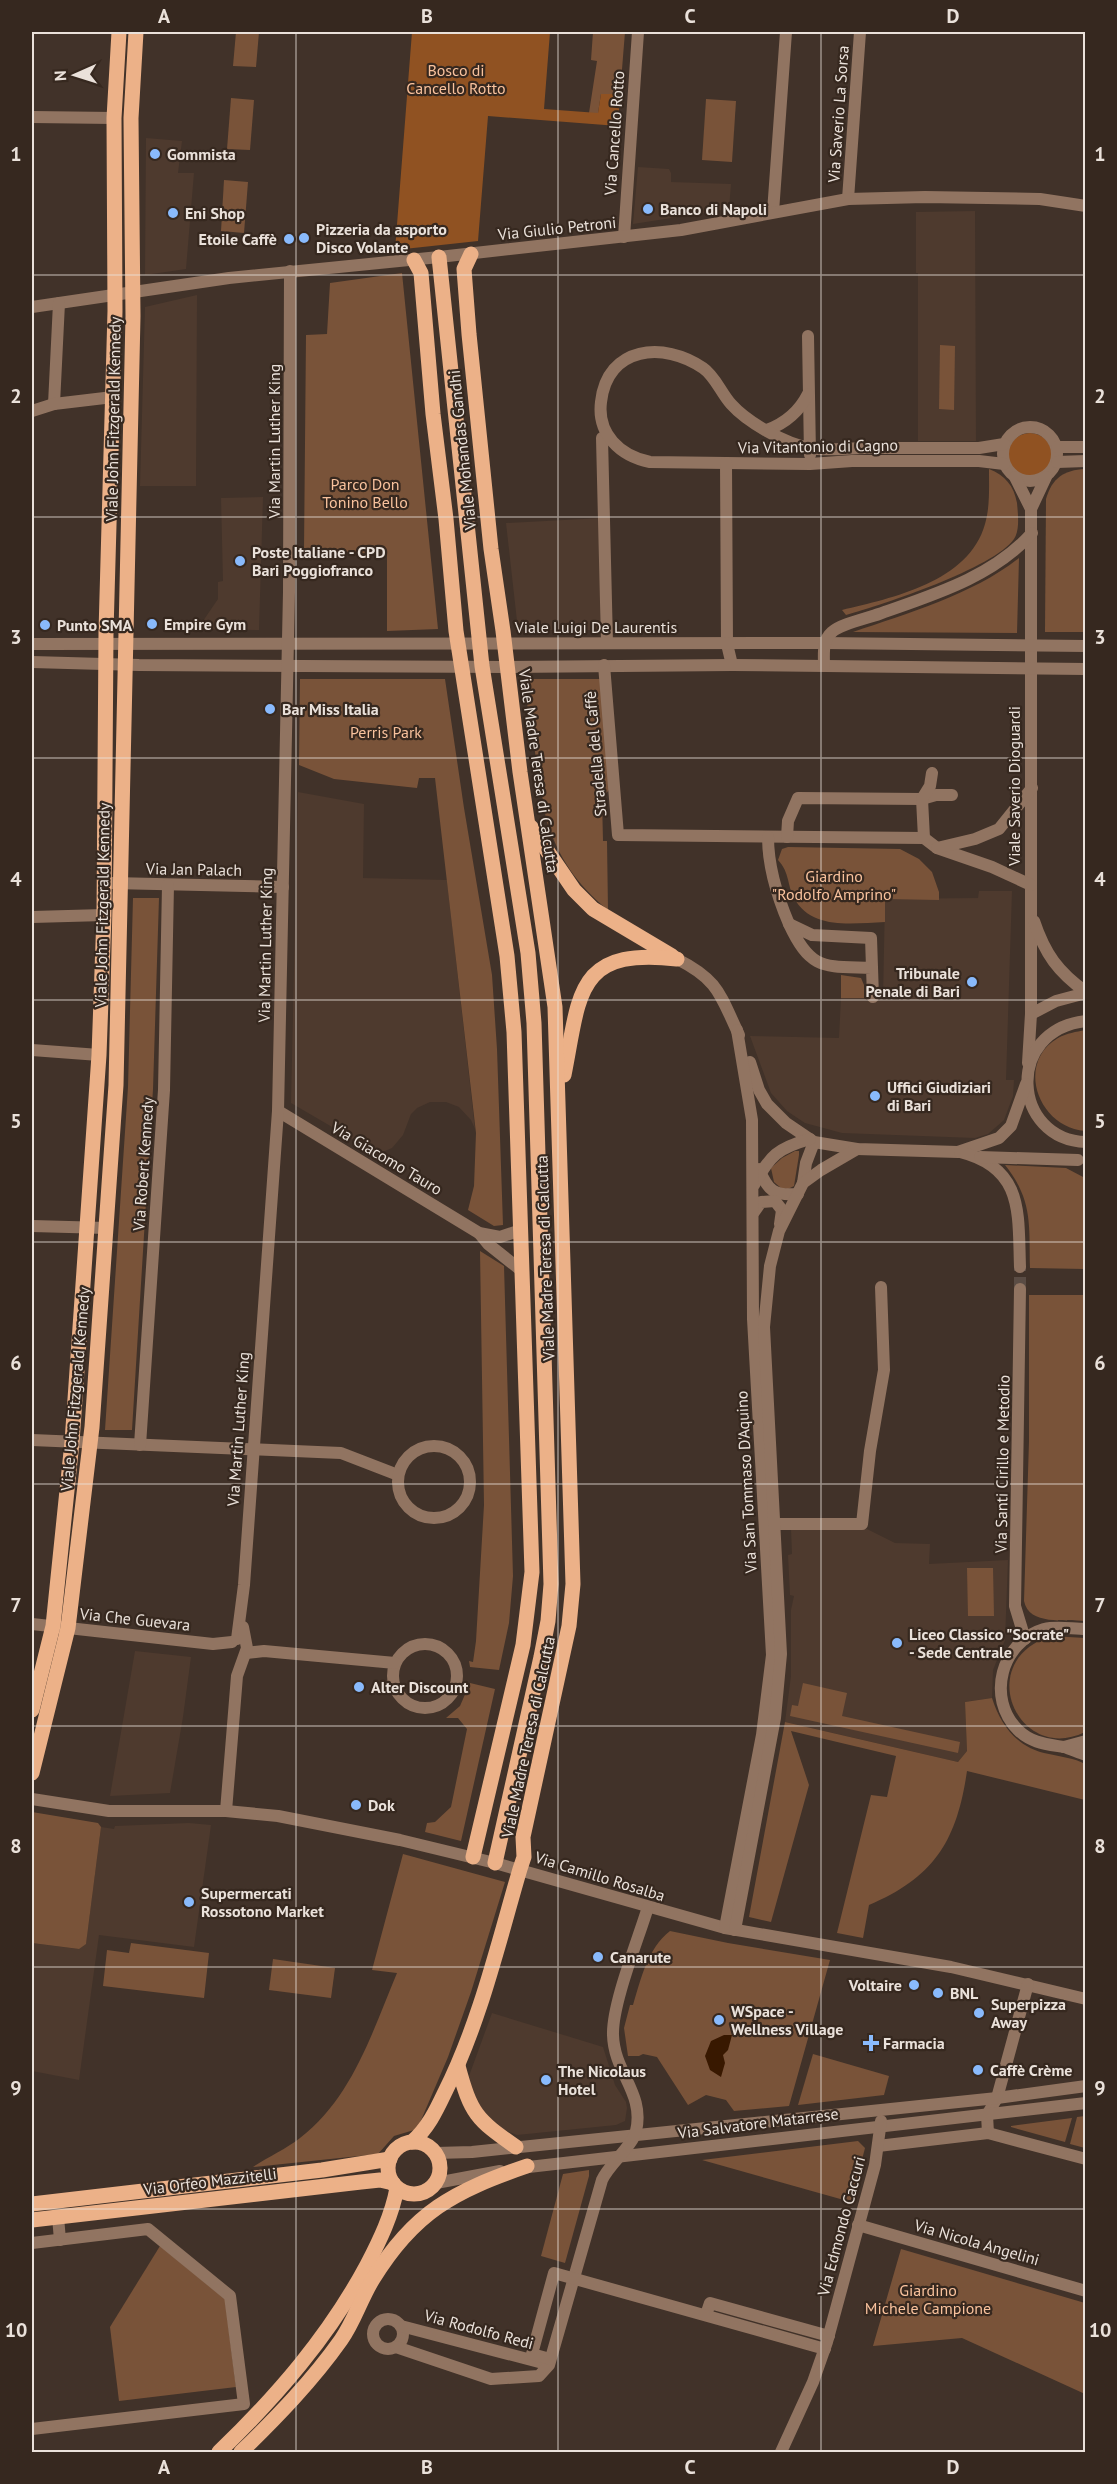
<svg xmlns="http://www.w3.org/2000/svg" width="1117" height="2484" font-family="'PT Sans',sans-serif">
<style>
.built{fill:#4e3a2e}
.green{fill:#795339}
.forest{fill:#905222}
.water{fill:#381800}
.lines{fill:none;stroke-linecap:round;stroke-linejoin:round}
.minor-tunnel{stroke:#5a4c44;stroke-width:12;stroke-dasharray:12 6;stroke-linecap:butt}
.minor{stroke:#917461;stroke-width:12}
.major{stroke:#ecb188;stroke-width:15}
.grid{fill:none;stroke:#eae1da;stroke-width:1.5;stroke-opacity:0.55}
.poi-dot{fill:#89bafc;stroke:#36281f;stroke-width:2}
.labels{text-anchor:middle;stroke-width:4.5;stroke-linejoin:round;paint-order:stroke}
.park-label{font-size:16px;fill:#f9c29d;stroke:#36281f}
.street-label{font-size:16px;fill:#eae1da;stroke:#36281f}
.poi-label{font-size:16px;font-weight:bold;fill:#eae1da;stroke:#36281f;text-anchor:start}
.neatline{fill:none;stroke:#eae1da;stroke-width:2}
.grid-label{font-size:20px;text-anchor:middle;font-weight:bold;fill:#eae1da}
</style>
<rect width="100%" height="100%" fill="#413229"/>
<g class="built">
<polygon points="146,138 182,141 178,173 194,173 186,269 145,275"/>
<polygon points="638,167 669,169 671,173 671,182 731,184 729,209 633,224"/>
<polygon points="975,211 976,441 918,441 918,273 916,273 916,212"/>
<polygon points="197,295 196,486 140,486 145,307"/>
<polygon points="263,497 259,630 198,629 198,622 203,621 218,599 218,582 223,581 221,498"/>
<polygon points="602,518 600,630 518,630 506,523"/>
<polygon points="298,792 364,804 363,878 447,880 475,1129 471,1120 459,1107 446,1102 430,1102 417,1108 411,1114 403,1135 392,1148 385,1151 375,1152 291,1103"/>
<polygon points="979,891 1012,891 1006,1080 1014,1080 1013,1096 1004,1120 988,1134 975,1138 842,1133 805,1123 787,1111 771,1093 750,1036 839,1038 841,998 883,998 885,899 978,898"/>
<polygon points="791,1529 867,1529 895,1543 930,1544 929,1564 1008,1560 1005,1640 993,1670 992,1698 965,1702 967,1751 958,1762 785,1722 791,1676 791,1610 794,1596 790,1595 788,1555 792,1554"/>
<polygon points="135,1651 191,1657 183,1717 170,1793 110,1796"/>
<polygon points="189,1823 211,1825 194,1947 99,1935 79,2080 32,2071 32,1943 78,1949 86,1943 101,1827 114,1829 115,1826"/>
<polygon points="492,2013 603,2047 615,2085 626,2102 627,2108 625,2121 616,2125 517,2135 504,2130 485,2113 473,2097 469,2076"/>
</g>
<g class="green">
<polygon points="236,32 259,32 256,67 233,66"/>
<polygon points="593,32 625,32 620,94 601,94 598,113 589,113 597,61 591,60"/>
<polygon points="231,98 254,100 250,150 227,149"/>
<polygon points="706,99 736,101 732,162 702,160"/>
<polygon points="224,180 248,182 244,233 221,231"/>
<polygon points="402,273 438,629 387,631 387,554 304,551 306,335 327,334 330,283"/>
<polygon points="940,345 955,346 954,410 939,409"/>
<path d="M989,469C1005,475 1014,486 1017,503C1018,514 1020,530 1014,539C994,568 882,605 846,615L842,610C892,598 969,582 985,524C990,507 989,488 989,469Z"/>
<path d="M1085,469V632H1045L1046,499C1052,478 1064,470 1085,469Z"/>
<path d="M1019,558L1017,633L853,632C906,614 974,594 1019,558Z"/>
<polygon points="300,679 445,679 464,808 492,975 497,1049 503,1225 494,1226 468,1210 474,1186 476,1133 435,778 419,778 417,788 334,779 299,765"/>
<path d="M523,679H601L611,787L602,799L603,841H607L608,910C577,885 558,857 546,819Z"/>
<path d="M788,847L900,849L919,859L932,872L939,892V900L885,899V922C854,923 812,931 794,898C787,885 790,873 778,860L782,849Z"/>
<polygon points="133,898 159,898 153,1089 132,1430 105,1430 128,1087"/>
<polygon points="841,975 861,978 864,985 864,998 841,998"/>
<path d="M1085,1030V1131C1038,1127 1015,1063 1058,1038C1067,1033 1076,1032 1085,1030Z"/>
<polygon points="795,1151 799,1151 799,1155 794,1186 788,1189 781,1188 774,1182 771,1168 782,1158"/>
<path d="M1005,1165L1066,1168L1085,1178V1269L1030,1268C1029,1225 1033,1200 1005,1165Z"/>
<polygon points="480,1251 504,1266 513,1576 509,1623 499,1670 470,1667 469,1661 473,1662 476,1641 484,1505"/>
<path d="M1029,1295H1085V1621C1065,1619 1029,1626 1024,1601L1029,1441Z"/>
<polygon points="967,1568 993,1568 994,1616 968,1616"/>
<path d="M1051,1636L1085,1638V1732C1018,1765 972,1661 1051,1636Z"/>
<polygon points="470,1683 495,1689 461,1841 425,1832 427,1823 435,1822 451,1807 467,1729 458,1718 446,1718 460,1706"/>
<polygon points="803,1683 847,1693 842,1716 960,1742 958,1753 790,1716 792,1705 798,1706"/>
<path d="M992,1698C1001,1726 1018,1749 1049,1754C1062,1757 1074,1758 1085,1764V1800L967,1771C957,1840 935,1877 869,1905L863,1938L837,1933L871,1795L887,1797L896,1756L791,1731L809,1785L771,1922L749,1917L785,1722L958,1762L967,1751L965,1702Z"/>
<polygon points="32,1812 98,1823 101,1827 86,1944 79,1949 32,1943"/>
<path d="M403,1854L505,1882L471,1992L448,2057L419,2125L414,2130L394,2136L378,2154L253,2167C268,2157 286,2149 300,2138C353,2097 372,2032 397,1973L372,1970Z"/>
<path d="M670,1931L728,1943L830,1960L789,2106L734,2111L726,2100L706,2095L688,2105L657,2057L643,2054L639,2056H628L624,2028L630,2005H633C641,1979 647,1949 670,1931Z"/>
<polygon points="131,1943 209,1953 204,1998 103,1986 107,1950 129,1953"/>
<polygon points="273,1959 335,1968 331,1998 269,1990"/>
<polygon points="813,2054 889,2076 884,2095 798,2105"/>
<polygon points="1085,2116 1086,2116 1085,2148 1070,2144 1077,2117"/>
<polygon points="1072,2118 1065,2142 1011,2127 1011,2126"/>
<polygon points="858,2141 865,2148 851,2202 702,2160"/>
<polygon points="589,2170 589,2176 565,2263 541,2256 563,2174"/>
<polygon points="160,2246 225,2299 236,2387 119,2401 110,2327"/>
<polygon points="901,2249 1085,2303 1085,2394 962,2338 873,2346"/>
</g>
<g class="forest">
<polygon points="412,32 550,32 544,109 598,113 601,94 620,94 618,126 488,116 478,241 395,250"/>
<circle cx="1030" cy="455" r="22"/>
</g>
<polygon class="water" points="724,2035 732,2035 728,2050 723,2055 725,2063 721,2077 710,2070 705,2056 711,2041"/>
<g class="lines">
<polyline class="minor-tunnel" points="1020,1289 1020,1267"/>
<g class="minor">
<polyline points="32,117 114,118"/>
<polyline points="848,199 860,32"/>
<polyline points="773,212 786,32"/>
<polyline points="624,237 638,32"/>
<polyline points="32,307 229,278 439,257 681,230 848,199 925,197 1040,199 1086,206"/>
<polyline points="808,336 810,455"/>
<polyline points="54,404 59,303"/>
<polyline points="32,411 54,404 113,397"/>
<circle cx="1030" cy="454" r="27"/>
<path d="M767,430C786,423 799,412 808,394"/>
<polyline points="602,438 607,643"/>
<path d="M1004,444L979,448C941,448 903,448 865,448C847,448 827,451 810,448C785,444 747,422 731,404C721,393 715,376 703,368C664,341 607,346 601,402C597,434 620,456 650,462L810,464L852,461H979L1004,464"/>
<polyline points="1057,447 1086,447"/>
<polyline points="1057,462 1086,461"/>
<polyline points="726,463 727,644 732,665"/>
<polyline points="1015,477 1031,509 1031,1014 1028,1063"/>
<polyline points="1031,509 1046,477"/>
<polyline points="32,644 824,643 1086,646"/>
<polyline points="32,662 139,665 506,667 732,665 1086,669"/>
<polyline points="604,665 618,835 924,838 937,848 992,867 1031,885"/>
<path d="M824,666C824,653 822,641 832,632C840,624 868,618 879,614C933,595 993,577 1032,533"/>
<path d="M768,837C768,867 777,896 789,924"/>
<polyline points="787,837 788,821 798,798 922,799 936,795 952,795"/>
<polyline points="924,838 922,799 930,786 932,773"/>
<polyline points="937,848 975,839 999,829 1032,788"/>
<polyline points="112,883 283,887"/>
<polyline points="32,917 104,915"/>
<path d="M1034,921C1045,954 1058,972 1086,992"/>
<path d="M677,959C719,980 720,995 739,1035"/>
<path d="M871,968C824,966 811,971 789,924L812,935L871,938L873,997"/>
<polyline points="1031,1014 1056,1001 1086,993"/>
<path d="M1086,1021C1004,1030 1012,1140 1086,1142"/>
<polyline points="32,1050 99,1055"/>
<polyline points="750,1062 759,1090 767,1104 786,1123 814,1142 857,1149 958,1152 999,1138 1011,1126 1026,1084"/>
<polyline points="278,1111 479,1233 500,1237 521,1230"/>
<path d="M960,1152C1024,1168 1018,1213 1020,1267"/>
<polyline points="980,1157 1078,1160"/>
<path d="M759,1169C768,1191 774,1196 798,1194"/>
<polyline points="803,1183 806,1163 814,1142"/>
<path d="M754,1185C770,1155 778,1148 810,1139"/>
<polyline points="754,1212 761,1202 775,1201 782,1210 780,1224"/>
<polyline points="32,1226 106,1228"/>
<polyline points="479,1233 488,1244 522,1271"/>
<polyline points="1020,1289 1015,1606 1025,1639"/>
<polyline points="32,1440 341,1453 398,1475"/>
<polyline points="140,1445 164,1090 168,885"/>
<circle cx="434" cy="1482" r="36"/>
<polyline points="775,1524 862,1524 870,1451 884,1370 881,1287"/>
<polyline points="32,1624 213,1644 232,1642"/>
<path d="M1086,1629C1072,1629 1057,1626 1044,1629C1001,1642 986,1698 1018,1730C1031,1743 1046,1744 1064,1747C1071,1749 1079,1753 1086,1755"/>
<polyline points="237,1639 244,1585 278,1111 289,592 290,271"/>
<circle cx="425" cy="1676" r="32"/>
<polyline points="246,1653 264,1651 395,1663"/>
<polyline points="1064,1747 1086,1741"/>
<polyline points="32,1799 109,1811 226,1811 278,1816 400,1840 495,1863 725,1928 951,1967 1086,1999"/>
<polyline points="226,1811 237,1676 247,1648 243,1627"/>
<polyline points="725,1928 762,1735 772,1655 753,1319 752,1120 737,1030"/>
<polyline points="735,1930 775,1718 781,1654 764,1327 770,1266 779,1231 803,1183 821,1170 857,1149"/>
<polyline points="988,2133 987,2115 997,2098 1028,1984"/>
<polyline points="878,2146 988,2133 1086,2159"/>
<polyline points="436,2153 472,2152 997,2098 1086,2086"/>
<polyline points="520,2168 1086,2103"/>
<polyline points="436,2183 500,2171"/>
<polyline points="58,2217 60,2240"/>
<polyline points="858,2225 1086,2291"/>
<polyline points="32,2243 148,2229 230,2296 244,2404 32,2429"/>
<polyline points="706,2315 710,2303 829,2336"/>
<circle cx="388" cy="2334" r="15"/>
<polyline points="401,2326 539,2362"/>
<path d="M396,2347L491,2379L539,2376L549,2365L602,2180C609,2164 633,2146 636,2131C645,2093 614,2073 613,2035C612,2004 638,1940 648,1907"/>
<polyline points="550,2359 532,2354 554,2273 825,2349"/>
<polyline points="781,2452 813,2382 827,2342 875,2165 881,2121"/>
</g>
<g class="major">
<polyline points="439,257 482,666 528,953 534,1023 551,1584 548,1621 541,1657 495,1863"/>
<polyline points="414,260 421,273 433,414 446,519 456,631 507,956 514,1032 532,1572 523,1645 473,1857"/>
<polyline points="531,827 574,890 593,909 672,956"/>
<path d="M564,1075C580,995 575,947 677,959"/>
<polyline points="32,1710 53,1626 72,1442 99,1055 104,915 106,632 115,311 114,118 119,32"/>
<polyline points="32,1773 68,1628 92,1427 116,1085 133,316 131,118 136,32"/>
<path d="M458,2066C471,2114 476,2119 516,2147"/>
<circle cx="414" cy="2168" r="26"/>
<path d="M412,2142C428,2128 436,2111 445,2092C480,2022 498,1944 520,1869L524,1857L523,1837L569,1626L573,1584L555,1007L520,772L503,631L491,549L469,334L464,269L471,254"/>
<polyline points="32,2204 322,2170 390,2159"/>
<polyline points="32,2220 361,2182 380,2180 393,2183"/>
<path d="M219,2452C277,2396 329,2336 367,2265C380,2240 392,2215 397,2188"/>
<path d="M241,2452C277,2417 312,2381 341,2340C354,2322 361,2298 373,2279C414,2212 454,2191 527,2166"/>
</g>
</g>
<path class="grid" d="M296,32V2452M558,32V2452M821,32V2452M32,275H1086M32,517H1086M32,758H1086M32,1000H1086M32,1242H1086M32,1484H1086M32,1726H1086M32,1967H1086M32,2209H1086"/>
<g class="poi-dot">
<circle cx="155" cy="154" r="6"/>
<circle cx="648" cy="209" r="6"/>
<circle cx="173" cy="213" r="6"/>
<circle cx="304" cy="238" r="6"/>
<circle cx="289" cy="239" r="6"/>
<circle cx="240" cy="561" r="6"/>
<circle cx="152" cy="624" r="6"/>
<circle cx="45" cy="625" r="6"/>
<circle cx="270" cy="709" r="6"/>
<circle cx="972" cy="982" r="6"/>
<circle cx="875" cy="1096" r="6"/>
<circle cx="897" cy="1643" r="6"/>
<circle cx="359" cy="1687" r="6"/>
<circle cx="356" cy="1805" r="6"/>
<circle cx="189" cy="1902" r="6"/>
<circle cx="598" cy="1957" r="6"/>
<circle cx="914" cy="1985" r="6"/>
<circle cx="938" cy="1993" r="6"/>
<circle cx="979" cy="2013" r="6"/>
<circle cx="719" cy="2020" r="6"/>
<path d="M868 2034h6v6h6v6h-6v6h-6v-6h-6v-6h6z"/>
<circle cx="978" cy="2070" r="6"/>
<circle cx="546" cy="2080" r="6"/>
</g>
<g class="labels">
<g class="park-label">
<text x="456" y="76">Bosco di<tspan x="456" dy="18">Cancello Rotto</tspan></text>
<text x="365" y="490">Parco Don<tspan x="365" dy="18">Tonino Bello</tspan></text>
<text x="386" y="738">Perris Park</text>
<text x="834" y="882">Giardino<tspan x="834" dy="18">"Rodolfo Amprino"</tspan></text>
<text x="928" y="2296">Giardino<tspan x="928" dy="18">Michele Campione</tspan></text>
</g>
<g class="street-label">
<text transform="translate(838 114) rotate(-86)" y="6">Via Saverio La Sorsa</text>
<text transform="translate(614 133) rotate(-86)" y="6">Via Cancello Rotto</text>
<text transform="translate(557 228) rotate(-6)" y="6">Via Giulio Petroni</text>
<text transform="translate(113 419) rotate(-89)" y="6">Viale John Fitzgerald Kennedy</text>
<text transform="translate(274 441) rotate(-90)" y="6">Via Martin Luther King</text>
<text transform="translate(818 446) rotate(-1)" y="6">Via Vitantonio di Cagno</text>
<text transform="translate(462 450) rotate(-96)" y="6">Viale Mohandas Gandhi</text>
<text x="596" y="633">Viale Luigi De Laurentis</text>
<text transform="translate(595 754) rotate(-95)" y="6">Stradella del Caffè</text>
<text transform="translate(539 771) rotate(82)" y="6">Viale Madre Teresa di Calcutta</text>
<text transform="translate(1014 786) rotate(-90)" y="6">Viale Saverio Dioguardi</text>
<text transform="translate(194 869) rotate(1)" y="6">Via Jan Palach</text>
<text transform="translate(102 905) rotate(-89)" y="6">Viale John Fitzgerald Kennedy</text>
<text transform="translate(265 945) rotate(-89)" y="6">Via Martin Luther King</text>
<text transform="translate(387 1158) rotate(31)" y="6">Via Giacomo Tauro</text>
<text transform="translate(143 1164) rotate(-86)" y="6">Via Robert Kennedy</text>
<text transform="translate(545 1258) rotate(-92)" y="6">Viale Madre Teresa di Calcutta</text>
<text transform="translate(75 1389) rotate(-85)" y="6">Viale John Fitzgerald Kennedy</text>
<text transform="translate(238 1429) rotate(-86)" y="6">Via Martin Luther King</text>
<text transform="translate(1002 1464) rotate(-89)" y="6">Via Santi Cirillo e Metodio</text>
<text transform="translate(746 1482) rotate(-93)" y="6">Via San Tommaso D'Aquino</text>
<text transform="translate(135 1619) rotate(6)" y="6">Via Che Guevara</text>
<text transform="translate(528 1737) rotate(-78)" y="6">Viale Madre Teresa di Calcutta</text>
<text transform="translate(600 1876) rotate(17)" y="6">Via Camillo Rosalba</text>
<text transform="translate(758 2123) rotate(-7)" y="6">Via Salvatore Matarrese</text>
<text transform="translate(210 2181) rotate(-7)" y="6">Via Orfeo Mazzitelli</text>
<text transform="translate(841 2226) rotate(-75)" y="6">Via Edmondo Caccuri</text>
<text transform="translate(977 2242) rotate(16)" y="6">Via Nicola Angelini</text>
<text transform="translate(479 2329) rotate(15)" y="6">Via Rodolfo Redi</text>
</g>
<g class="poi-label">
<text x="167" y="160">Gommista</text>
<text x="660" y="215">Banco di Napoli</text>
<text x="185" y="219">Eni Shop</text>
<text x="316" y="235">Pizzeria da asporto<tspan x="316" dy="18">Disco Volante</tspan></text>
<text x="277" y="245" text-anchor="end">Etoile Caffè</text>
<text x="252" y="558">Poste Italiane - CPD<tspan x="252" dy="18">Bari Poggiofranco</tspan></text>
<text x="164" y="630">Empire Gym</text>
<text x="57" y="631">Punto SMA</text>
<text x="282" y="715">Bar Miss Italia</text>
<text x="960" y="979" text-anchor="end">Tribunale<tspan x="960" dy="18">Penale di Bari</tspan></text>
<text x="887" y="1093">Uffici Giudiziari<tspan x="887" dy="18">di Bari</tspan></text>
<text x="909" y="1640">Liceo Classico "Socrate"<tspan x="909" dy="18">- Sede Centrale</tspan></text>
<text x="371" y="1693">Alter Discount</text>
<text x="368" y="1811">Dok</text>
<text x="201" y="1899">Supermercati<tspan x="201" dy="18">Rossotono Market</tspan></text>
<text x="610" y="1963">Canarute</text>
<text x="902" y="1991" text-anchor="end">Voltaire</text>
<text x="950" y="1999">BNL</text>
<text x="991" y="2010">Superpizza<tspan x="991" dy="18">Away</tspan></text>
<text x="731" y="2017">WSpace -<tspan x="731" dy="18">Wellness Village</tspan></text>
<text x="883" y="2049">Farmacia</text>
<text x="990" y="2076">Caffè Crème</text>
<text x="558" y="2077">The Nicolaus<tspan x="558" dy="18">Hotel</tspan></text>
</g>
</g>
<rect width="1117" height="2484" fill="none" stroke="#36281f" stroke-width="66"/>
<g transform="translate(75 75) rotate(267)" stroke="#36281f" stroke-width="4.5" paint-order="stroke">
<path d="M0-4.5L10 22L0 15L-10 22Z" fill="#eae1da"/>
<text y="-9" font-size="16" font-weight="bold" text-anchor="middle" fill="#eae1da">N</text>
</g>
<rect x="33" y="33" width="1051" height="2418" class="neatline"/>
<g class="grid-label">
<text x="164" y="23">A</text>
<text x="427" y="23">B</text>
<text x="690" y="23">C</text>
<text x="953" y="23">D</text>
<text x="16" y="161">1</text>
<text x="1100" y="161">1</text>
<text x="16" y="403">2</text>
<text x="1100" y="403">2</text>
<text x="16" y="644">3</text>
<text x="1100" y="644">3</text>
<text x="16" y="886">4</text>
<text x="1100" y="886">4</text>
<text x="16" y="1128">5</text>
<text x="1100" y="1128">5</text>
<text x="16" y="1370">6</text>
<text x="1100" y="1370">6</text>
<text x="16" y="1612">7</text>
<text x="1100" y="1612">7</text>
<text x="16" y="1853">8</text>
<text x="1100" y="1853">8</text>
<text x="16" y="2095">9</text>
<text x="1100" y="2095">9</text>
<text x="16" y="2337">10</text>
<text x="1100" y="2337">10</text>
<text x="164" y="2474">A</text>
<text x="427" y="2474">B</text>
<text x="690" y="2474">C</text>
<text x="953" y="2474">D</text>
</g>
</svg>
